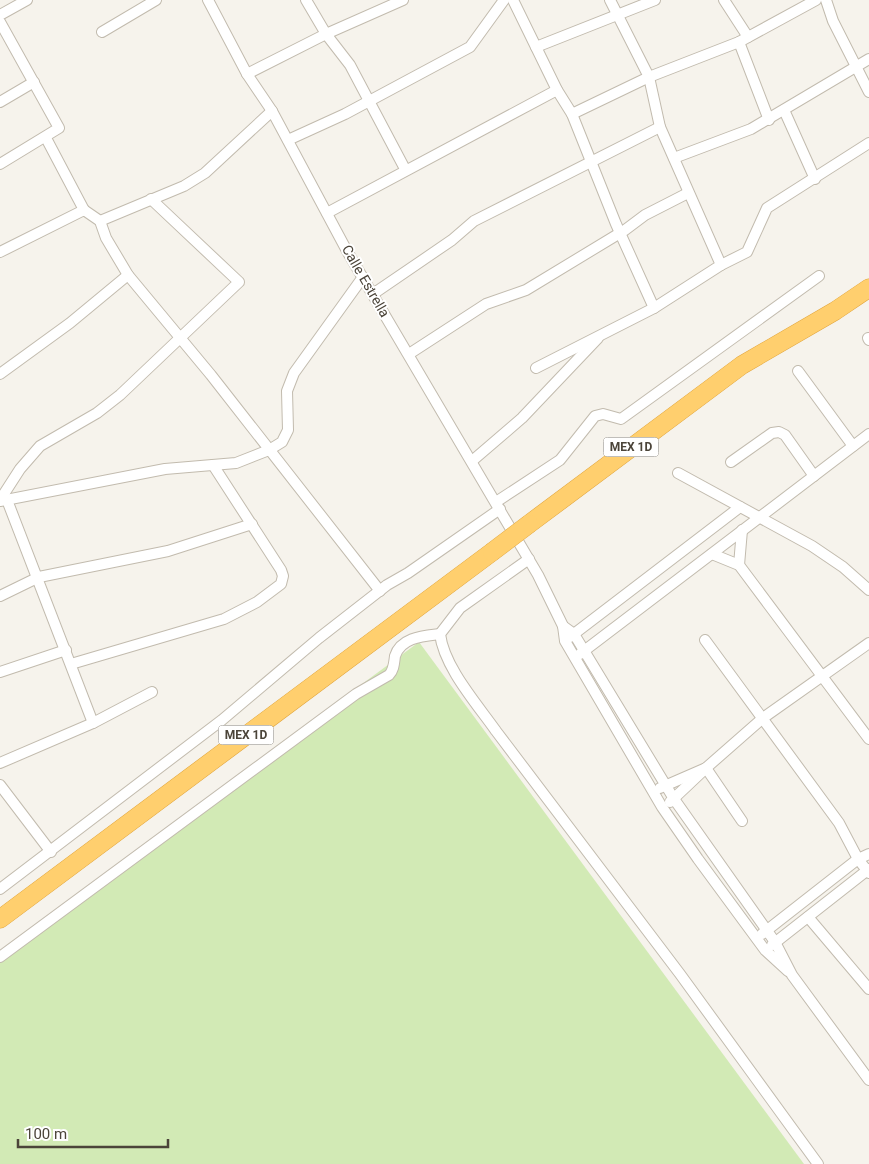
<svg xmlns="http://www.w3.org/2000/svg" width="869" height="1164" font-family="Roboto,sans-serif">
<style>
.green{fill:#d2eab5}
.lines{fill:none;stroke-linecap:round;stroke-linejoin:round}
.minor-casing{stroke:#c2bbae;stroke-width:12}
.motorway-casing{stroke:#e0a43c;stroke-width:19}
.minor{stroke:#fff;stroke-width:10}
.motorway{stroke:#ffcf6e;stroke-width:18}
.motorway-bridge-casing{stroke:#e0a43c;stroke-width:19;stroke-linecap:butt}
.motorway-bridge{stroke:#ffcf6e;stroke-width:18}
.labels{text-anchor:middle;stroke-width:4;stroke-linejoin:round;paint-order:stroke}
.shield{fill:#fff;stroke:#817c74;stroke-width:1}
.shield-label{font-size:12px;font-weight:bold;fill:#4b4439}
.street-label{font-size:14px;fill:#4b4439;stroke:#fff}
</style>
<rect width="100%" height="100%" fill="#f6f3ec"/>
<polygon class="green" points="419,642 804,1164 0,1164 0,951"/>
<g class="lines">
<g class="minor-casing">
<g id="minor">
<polyline points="208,0 247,74 272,111 347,251 538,575 563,626 574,634 674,799 775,942 792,975 869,1080"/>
<polyline points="306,0 326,34 350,65 405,169"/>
<polyline points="513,0 557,90 572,114 616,224 654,308"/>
<polyline points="724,0 748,37"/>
<polyline points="826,0 833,21 869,92"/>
<polyline points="0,15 27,0"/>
<polyline points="0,22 59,128 0,164"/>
<polyline points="102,32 156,0"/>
<polyline points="739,42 769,120"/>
<polyline points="536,47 655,0"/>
<polyline points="247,74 326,34 403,0"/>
<polyline points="0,102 34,82"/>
<polyline points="784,110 815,179"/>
<polyline points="572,114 649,77 739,42 816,0"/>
<polyline points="46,138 84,210"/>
<polyline points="288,140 345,114 470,47 504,0"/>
<polyline points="674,158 751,129 869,59"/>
<polyline points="327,213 557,90"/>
<polyline points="100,221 184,186 205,173 272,111"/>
<polyline points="0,252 84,210 100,221 106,238 128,275 211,375 380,591"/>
<polyline points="721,265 747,252 767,208 869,143"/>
<polyline points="373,294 452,240 474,221 660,127"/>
<polyline points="868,338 869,340"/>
<polyline points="409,354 486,304 526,290 625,230 645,215 688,193"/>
<polyline points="536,368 654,308 721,265 660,127 649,77 610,0"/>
<polyline points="798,371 853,446"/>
<polyline points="0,374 70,323 128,275"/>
<polyline points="472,461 522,418 598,338"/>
<polyline points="731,462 772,433 779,432 785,435 814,476"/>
<polyline points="678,473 812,546 843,567 869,590"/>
<polyline points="0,500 20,469 40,446 97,413 120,395 239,282 151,199"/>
<polyline points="7,500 93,723"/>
<polyline points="0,501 165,469 236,463 269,450 282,442 288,430 287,391 294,373 363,277"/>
<polyline points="496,502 560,460 595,416 603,414 621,419 819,276"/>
<polyline points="712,554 739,565 869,739"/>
<path d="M529,559L460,608L440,634C444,667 477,704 496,731L680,974L818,1164"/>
<polyline points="739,565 742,530"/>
<polyline points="0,596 39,577 168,551 252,524"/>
<polyline points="563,626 565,641 662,807 698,859 765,950 788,971"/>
<polyline points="570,637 740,507"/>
<polyline points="705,640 839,823 858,859 869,873"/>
<polyline points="580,654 869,434"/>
<polyline points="71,664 224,619 257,602 281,584 283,576 281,570 213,465"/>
<polyline points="0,672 66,650"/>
<polyline points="0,763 93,723 152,692"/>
<polyline points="0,785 51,852"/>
<polyline points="660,788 706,768 763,718 869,643"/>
<polyline points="670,802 706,768 742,821"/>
<polyline points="0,889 222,720 319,638 387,585 408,573 500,509"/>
<polyline points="808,917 869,989"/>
<polyline points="762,934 858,859 869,854"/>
<polyline points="772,945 869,869"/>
<path d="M0,957L356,694L389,675C394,670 394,663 395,656C401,637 424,636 440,634"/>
</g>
</g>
<g class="motorway-casing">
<g id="motorway">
<polyline points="529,524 742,365 835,311 869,288"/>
<polyline points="0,919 492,552"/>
</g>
</g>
<use href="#minor" class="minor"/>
<use href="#motorway" class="motorway"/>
<g class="motorway-bridge-casing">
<polyline id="motorway-bridge" points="492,552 529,524"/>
</g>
<use href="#motorway-bridge" class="motorway-bridge"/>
</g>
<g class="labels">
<g class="shield">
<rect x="603.5" y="437.5" width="55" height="19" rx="4"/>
<rect x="218.5" y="725.5" width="55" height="19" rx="4"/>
</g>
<g class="shield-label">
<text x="631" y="451">MEX 1D</text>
<text x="246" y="739">MEX 1D</text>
</g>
<g class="street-label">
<text transform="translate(366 281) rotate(60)" y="5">Calle Estrella</text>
</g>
</g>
<path d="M18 1139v8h150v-8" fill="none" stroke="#4b4439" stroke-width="2.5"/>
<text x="25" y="1139" font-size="15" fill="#4b4439" stroke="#ffffff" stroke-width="4" paint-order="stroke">100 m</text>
</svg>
